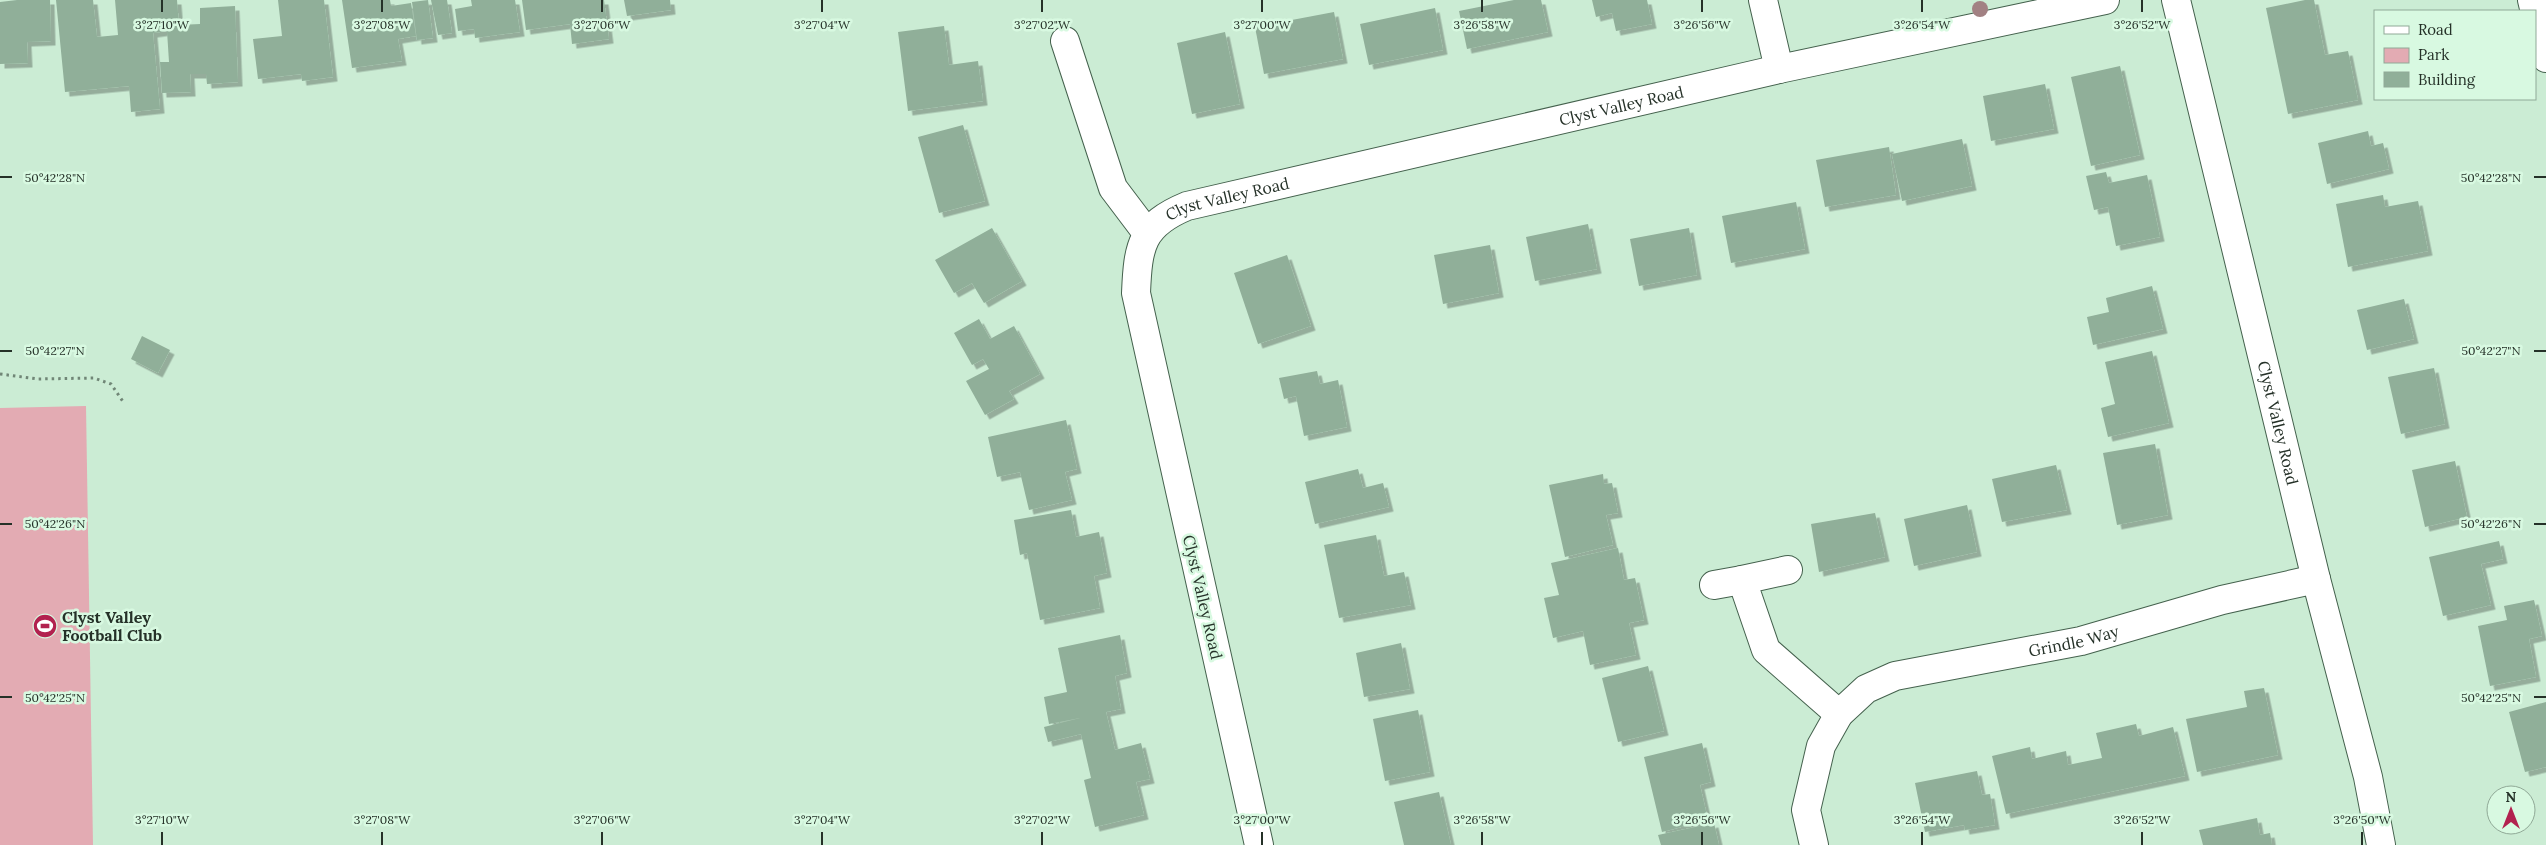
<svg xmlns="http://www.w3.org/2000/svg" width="2546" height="845" font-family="Lora,serif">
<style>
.green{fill:#e3abb3}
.building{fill:#90af99;filter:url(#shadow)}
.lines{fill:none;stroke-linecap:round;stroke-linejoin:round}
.minor-casing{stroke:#44614d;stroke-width:30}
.path{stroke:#708676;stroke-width:3;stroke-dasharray:2.5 4;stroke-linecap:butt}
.minor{stroke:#fff;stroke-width:28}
.tree{fill:#a28183}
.ticks{fill:none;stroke:#253128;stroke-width:2}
.labels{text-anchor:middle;stroke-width:5;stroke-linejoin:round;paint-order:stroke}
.street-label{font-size:16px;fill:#253128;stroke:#d8f9e1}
.poi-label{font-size:16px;font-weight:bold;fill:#253128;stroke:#d8f9e1;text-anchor:start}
.ticks-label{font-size:12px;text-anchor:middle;fill:#253128;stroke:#d8f9e1;stroke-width:5;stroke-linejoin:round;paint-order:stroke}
</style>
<defs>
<filter id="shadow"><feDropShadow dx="4.5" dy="4.5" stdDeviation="0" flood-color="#0004"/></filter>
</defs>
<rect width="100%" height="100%" fill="#cbecd4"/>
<polygon class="green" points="86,406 93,845 0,845 0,408"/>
<g class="building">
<polygon points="17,0 50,0 51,41 27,42 28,63 0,64 0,2"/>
<polygon points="56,0 93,0 97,37 118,35 115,0 177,0 179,25 200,24 200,8 235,6 238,82 207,84 206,74 190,74 191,92 162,93 160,62 169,62 167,31 153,33 160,109 131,112 129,86 65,92"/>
<polygon points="278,0 324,0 333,77 302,81 301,74 258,79 253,39 282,36"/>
<polygon points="342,0 390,0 391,6 411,3 416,36 398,39 402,61 352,68"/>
<polygon points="428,0 433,38 417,40 412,2"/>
<polygon points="431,0 447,0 452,33 438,35"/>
<polygon points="471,0 515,0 520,32 475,38 474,29 458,31 455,9 472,6"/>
<polygon points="522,0 604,0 609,39 572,44 570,24 526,30"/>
<polygon points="624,0 670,0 671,10 627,16"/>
<polygon points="1514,0 1541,0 1548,32 1467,49 1459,11"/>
<polygon points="1592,0 1647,0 1652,24 1616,31 1612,13 1596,17"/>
<polygon points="2305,0 2314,0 2325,55 2348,51 2358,100 2288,114 2266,8"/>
<polygon points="1435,8 1443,50 1369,65 1360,24"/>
<polygon points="1334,12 1343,59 1264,74 1255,27"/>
<polygon points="944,26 949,65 978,61 983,101 908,111 898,32"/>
<polygon points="1225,32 1240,104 1192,114 1177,43"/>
<polygon points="2120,66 2140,155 2091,166 2071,77"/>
<polygon points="2045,84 2054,129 1991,141 1983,96"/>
<polygon points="963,125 985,201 939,213 918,137"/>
<polygon points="2368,131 2371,146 2383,143 2389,169 2327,184 2318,143"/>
<polygon points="1962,139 1972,186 1902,201 1892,154"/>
<polygon points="1889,147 1896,195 1825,207 1816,160"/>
<polygon points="2106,172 2109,183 2147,175 2160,237 2116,246 2108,207 2094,210 2086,176"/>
<polygon points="2383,195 2385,207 2418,201 2428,251 2348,267 2336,204"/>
<polygon points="1796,202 1805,249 1731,263 1722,216"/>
<polygon points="1588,224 1597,269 1535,281 1526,237"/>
<polygon points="992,228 1022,281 984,303 972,283 954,293 935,260"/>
<polygon points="1689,228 1697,275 1639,286 1630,239"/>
<polygon points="1490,245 1499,293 1443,304 1434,255"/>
<polygon points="1287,255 1311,326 1258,344 1234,273"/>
<polygon points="2152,286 2163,329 2093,345 2087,317 2109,312 2106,298"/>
<polygon points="2404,299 2414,339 2367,350 2357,310"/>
<polygon points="979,319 990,339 1014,326 1040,374 1009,391 1014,399 985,415 966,381 989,369 983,359 972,365 954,333"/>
<polygon points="142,336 170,350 158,373 131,359"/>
<polygon points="2152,351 2169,423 2108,437 2101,408 2115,404 2105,362"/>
<polygon points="2434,368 2445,424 2401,434 2388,377"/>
<polygon points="1317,371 1320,384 1338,380 1347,427 1304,436 1296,396 1284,399 1279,378"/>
<polygon points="1066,420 1077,469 1065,472 1072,500 1029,510 1020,472 997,477 988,437"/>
<polygon points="2155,444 2168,515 2117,525 2103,453"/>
<polygon points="2455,461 2467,517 2425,527 2412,470"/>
<polygon points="2056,465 2067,510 2002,522 1992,479"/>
<polygon points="1358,469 1363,488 1383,483 1389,507 1315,524 1305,482"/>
<polygon points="1603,474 1604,484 1612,483 1618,513 1606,515 1613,545 1565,557 1549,485"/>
<polygon points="1967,505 1977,552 1914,566 1904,519"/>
<polygon points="1071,510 1076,537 1099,532 1107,573 1094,576 1100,608 1040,620 1027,553 1020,555 1014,520"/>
<polygon points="1875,513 1885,557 1819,572 1811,524"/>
<polygon points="1376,535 1384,576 1404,572 1411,605 1339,618 1324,545"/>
<polygon points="2499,541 2503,559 2481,564 2491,605 2443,616 2429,557"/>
<polygon points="1618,548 1624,580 1635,578 1644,620 1629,623 1636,655 1590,665 1583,631 1553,638 1544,598 1559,595 1551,563"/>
<polygon points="2534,600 2542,636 2529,639 2536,677 2490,686 2478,626 2507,620 2504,606"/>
<polygon points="1120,635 1127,673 1115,676 1121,709 1106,712 1115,750 1141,743 1150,779 1136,782 1144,815 1095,827 1084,780 1091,778 1081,734 1048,742 1044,727 1080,718 1049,724 1044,697 1067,692 1058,648"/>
<polygon points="1401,643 1410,689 1364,697 1356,653"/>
<polygon points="1648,666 1664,731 1618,742 1602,678"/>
<polygon points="2264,688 2278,755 2197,772 2186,719 2247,707 2244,691"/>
<polygon points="2546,702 2546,767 2525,772 2509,712"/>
<polygon points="1418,710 1430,772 1385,781 1373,719"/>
<polygon points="2136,724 2139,736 2173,727 2185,776 2006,814 1992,756 2030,747 2032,759 2066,751 2068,765 2102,758 2096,733"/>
<polygon points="1702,743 1711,782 1700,785 1708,820 1662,832 1644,757"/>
<polygon points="1977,771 1982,795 1990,794 1995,825 1965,830 1964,825 1925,832 1915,783"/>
<polygon points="1439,792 1451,845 1404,845 1394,802"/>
<polygon points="2257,818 2260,835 2270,833 2272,845 2203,845 2199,830"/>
<polygon points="1714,823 1719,845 1661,845 1658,835"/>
</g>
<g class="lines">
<g class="minor-casing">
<g id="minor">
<polyline points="1763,0 1779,69"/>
<path id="s1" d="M2176,0L2316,579L2368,777L2381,845"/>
<polyline points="2532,0 2546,58"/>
<polyline points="1065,41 1113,188 1147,233"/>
<polyline points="1788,570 1742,580 1766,650 1839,714"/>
<polyline points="1714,585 1742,580"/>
<path id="s2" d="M1259,845L1136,293C1138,246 1141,225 1187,206L1779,69L2105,0"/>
<path id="s3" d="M1814,845L1806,810L1821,746L1839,714L1866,689L1895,676L2081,641L2222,600L2316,579"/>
</g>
</g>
<polyline class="path" points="0,374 38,379 94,378 111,384 124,403"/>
<use href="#minor" class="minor"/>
</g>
<circle class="tree" cx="1980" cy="9" r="8"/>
<path class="ticks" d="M162,0V12M382,0V12M602,0V12M822,0V12M1042,0V12M1262,0V12M1482,0V12M1702,0V12M1922,0V12M2142,0V12M0,177H12M2534,177H2546M0,351H12M2534,351H2546M0,524H12M2534,524H2546M0,697H12M2534,697H2546M162,832V845M382,832V845M602,832V845M822,832V845M1042,832V845M1262,832V845M1482,832V845M1702,832V845M1922,832V845M2142,832V845M2362,832V845"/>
<defs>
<g id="stadium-disc" transform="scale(1.25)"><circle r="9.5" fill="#b2214f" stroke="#d8f9e1"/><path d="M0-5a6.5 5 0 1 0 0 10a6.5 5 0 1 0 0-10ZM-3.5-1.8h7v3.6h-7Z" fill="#fff"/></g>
</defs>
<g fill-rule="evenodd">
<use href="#stadium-disc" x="45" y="626"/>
</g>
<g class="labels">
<g class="street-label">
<text dy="6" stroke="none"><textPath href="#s2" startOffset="1121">Clyst Valley Road</textPath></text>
<text dy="6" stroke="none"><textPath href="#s2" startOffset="716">Clyst Valley Road</textPath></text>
<text dy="6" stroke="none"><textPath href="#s1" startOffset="435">Clyst Valley Road</textPath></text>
<text transform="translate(1203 597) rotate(77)" y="6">Clyst Valley Road</text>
<text dy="6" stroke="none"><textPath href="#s3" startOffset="389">Grindle Way</textPath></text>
</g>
<g class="poi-label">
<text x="62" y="623">Clyst Valley<tspan x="62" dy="18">Football Club</tspan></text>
</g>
</g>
<g class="ticks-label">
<text x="162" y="29">3°27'10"W</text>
<text x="382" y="29">3°27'08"W</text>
<text x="602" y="29">3°27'06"W</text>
<text x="822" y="29">3°27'04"W</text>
<text x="1042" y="29">3°27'02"W</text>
<text x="1262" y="29">3°27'00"W</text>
<text x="1482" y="29">3°26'58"W</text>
<text x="1702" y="29">3°26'56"W</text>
<text x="1922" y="29">3°26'54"W</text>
<text x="2142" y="29">3°26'52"W</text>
<text x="55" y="182">50°42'28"N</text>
<text x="2491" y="182">50°42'28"N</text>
<text x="55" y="355">50°42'27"N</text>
<text x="2491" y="355">50°42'27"N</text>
<text x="55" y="528">50°42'26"N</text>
<text x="2491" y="528">50°42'26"N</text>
<text x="55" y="702">50°42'25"N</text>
<text x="2491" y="702">50°42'25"N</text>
<text x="162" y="824">3°27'10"W</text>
<text x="382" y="824">3°27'08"W</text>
<text x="602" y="824">3°27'06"W</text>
<text x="822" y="824">3°27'04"W</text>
<text x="1042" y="824">3°27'02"W</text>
<text x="1262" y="824">3°27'00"W</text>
<text x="1482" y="824">3°26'58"W</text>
<text x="1702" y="824">3°26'56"W</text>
<text x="1922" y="824">3°26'54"W</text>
<text x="2142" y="824">3°26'52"W</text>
<text x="2362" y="824">3°26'50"W</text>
</g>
<rect x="2374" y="10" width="162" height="90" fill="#d8f9e1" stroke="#90a997"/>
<rect x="2384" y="26" width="25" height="8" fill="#ffffff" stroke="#90a997"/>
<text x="2418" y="35" font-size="15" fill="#253128">Road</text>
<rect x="2384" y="48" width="25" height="15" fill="#e3abb3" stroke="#90a997"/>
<text x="2418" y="60" font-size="15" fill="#253128">Park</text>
<rect x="2384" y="72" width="25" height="15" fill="#90af99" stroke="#90a997"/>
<text x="2418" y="85" font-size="15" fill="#253128">Building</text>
<g transform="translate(2511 810)"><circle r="24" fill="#d8f9e1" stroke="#90a997"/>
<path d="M0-4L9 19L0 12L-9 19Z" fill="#b2214f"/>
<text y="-8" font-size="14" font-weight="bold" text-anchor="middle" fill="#253128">N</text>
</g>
</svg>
